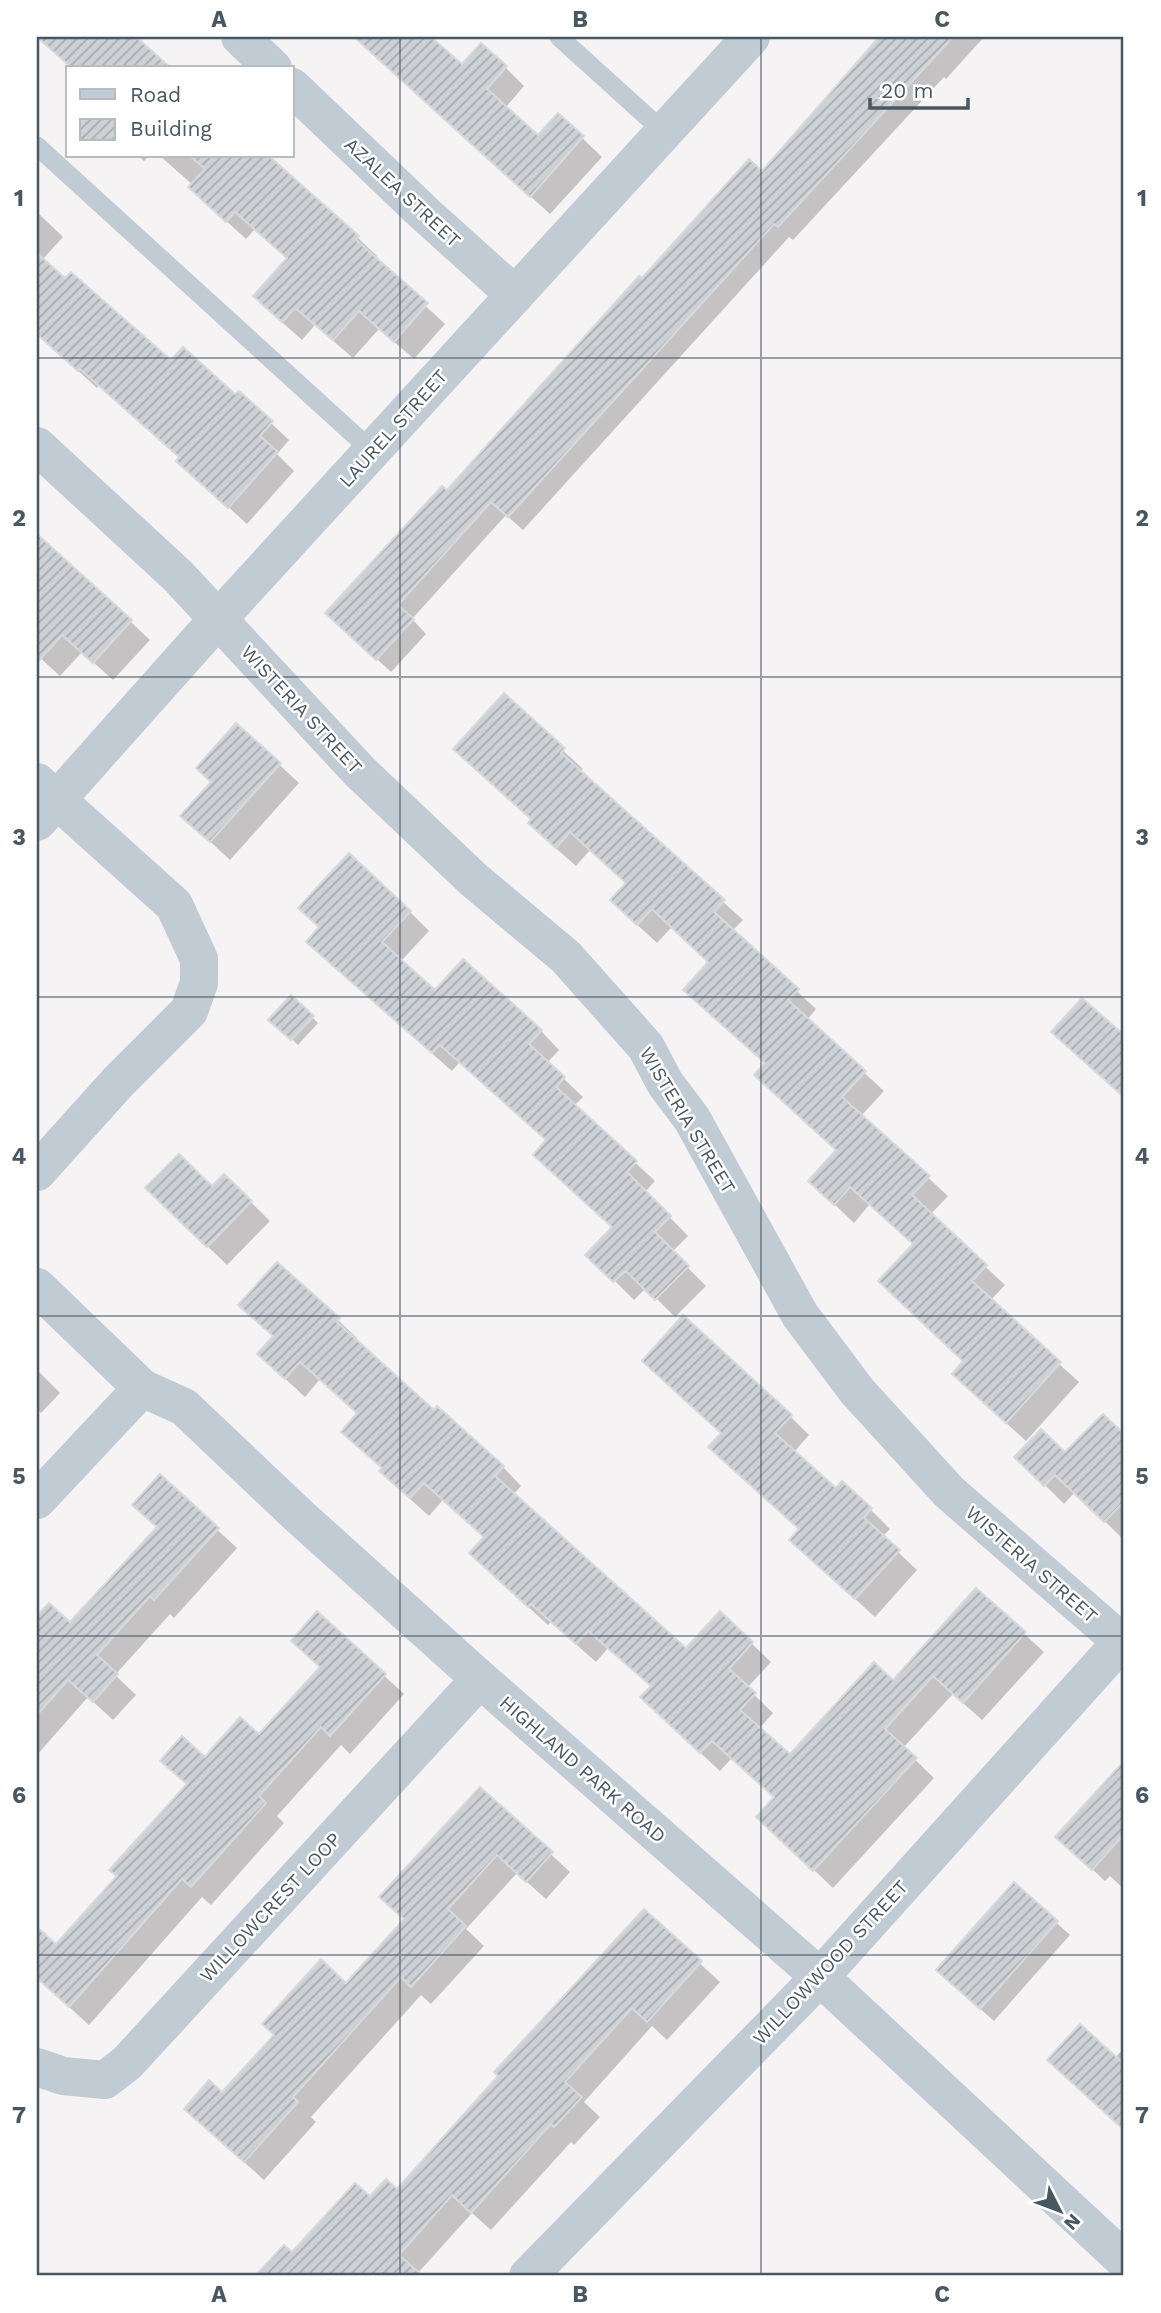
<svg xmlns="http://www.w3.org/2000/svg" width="1161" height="2313" font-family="'Work Sans',sans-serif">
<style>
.shadow{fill:#0003}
.building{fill:url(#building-hatch);stroke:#d7d9de;stroke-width:2}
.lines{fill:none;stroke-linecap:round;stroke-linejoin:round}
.service{stroke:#c0cbd3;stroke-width:19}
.minor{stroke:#c0cbd3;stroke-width:38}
.tertiary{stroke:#c0cbd3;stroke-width:38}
.grid{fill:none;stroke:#495762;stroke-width:2;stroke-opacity:0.55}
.labels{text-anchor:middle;stroke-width:5;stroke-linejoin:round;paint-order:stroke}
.street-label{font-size:19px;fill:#495762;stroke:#fff}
.neatline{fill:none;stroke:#495762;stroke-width:2.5}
.grid-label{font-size:23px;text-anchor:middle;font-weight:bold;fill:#495762}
</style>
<defs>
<pattern id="building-hatch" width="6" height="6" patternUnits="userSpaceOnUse" patternTransform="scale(1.75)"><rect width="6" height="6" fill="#cdd0d5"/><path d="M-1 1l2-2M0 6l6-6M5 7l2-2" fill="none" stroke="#a8acb0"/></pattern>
</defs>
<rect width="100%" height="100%" fill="#f5f3f3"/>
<g class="shadow">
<polygon points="39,37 138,37 151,50 150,51 168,68 72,68"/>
<polygon points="354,37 428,37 462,67 505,67 524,86 505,108 538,137 558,115 602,157 550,214"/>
<polygon points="882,37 984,37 946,79 944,77 793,240 789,237 523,530 506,515 412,619 426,634 391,672 342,627 447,492 642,281 762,173"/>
<polygon points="138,156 149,156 144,161"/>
<polygon points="160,156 266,156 358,238 377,256 375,259 445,324 414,359 379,329 353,358 315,325 302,340 274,315 288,259 255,229 246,239 210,206 193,185"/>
<polygon points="37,212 63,237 42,260 171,362 236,397 239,393 289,440 277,454 294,471 247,524 196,478 180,458 99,385 97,388 37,333"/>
<polygon points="37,534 150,640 113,680 82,652 60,676 37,655"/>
<polygon points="504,696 583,769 579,772 743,920 732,931 816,1009 807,1020 884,1091 861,1116 948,1196 930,1215 1005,1285 990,1301 1079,1382 1026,1441 973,1393 965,1362 915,1244 870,1204 854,1223 810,1181 838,1151 766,1064 704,1009 710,962 672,927 657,943 631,919 628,884 590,850 576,866 549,842 533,820"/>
<polygon points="237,726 299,783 230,860 183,816 213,783"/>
<polygon points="300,908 410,912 429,931 401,961 435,992 541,1031 559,1050 547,1063 583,1097 574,1106 655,1181 645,1192 688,1236 672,1252 706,1286 675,1317 646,1288 634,1300 588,1254 614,1228 547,1141 460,1062 452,1071 327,961 320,928"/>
<polygon points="291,997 318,1023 298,1045 271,1019"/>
<polygon points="224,1176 270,1221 227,1265 167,1207 212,1188"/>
<polygon points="338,1320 357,1338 355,1341 434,1412 503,1467 521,1486 513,1495 687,1650 720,1614 752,1644 771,1662 747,1688 773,1713 759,1729 790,1757 893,1682 976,1590 1044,1652 982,1720 953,1694 903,1748 934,1778 833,1888 777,1835 776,1798 732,1758 720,1771 661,1716 652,1687 608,1648 596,1662 551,1622 548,1625 490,1572 485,1538 443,1500 429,1516 400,1490 383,1469 362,1450 359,1414 320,1379 305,1397 278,1372"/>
<polygon points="37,1370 60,1393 41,1413 37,1409"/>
<polygon points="790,1416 809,1435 794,1452 836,1490 842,1484 871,1510 890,1529 882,1537 917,1570 875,1617 811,1559 801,1530 730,1466"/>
<polygon points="1103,1416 1124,1437 1124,1540 1075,1492 1064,1504 1017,1457 1065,1455"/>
<polygon points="160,1477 237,1548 174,1618 170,1614 115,1675 136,1695 113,1720 88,1697 37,1755 37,1619 49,1605 70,1624 158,1528"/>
<polygon points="317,1614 404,1694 350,1754 341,1745 277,1816 284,1823 211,1905 202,1897 89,2025 37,1978 37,1929 56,1947 119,1877 188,1785 163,1761 205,1759 260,1737 321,1668"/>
<polygon points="1124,1763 1124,1889 1110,1876 1105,1881 1058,1837"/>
<polygon points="480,1789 570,1872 546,1899 517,1873 466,1929 484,1946 431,2004 421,1995 311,2117 316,2122 264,2180 205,2127 223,2095 346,1985 405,1920"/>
<polygon points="1014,1884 1070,1935 994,2021 951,1983"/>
<polygon points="644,1912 720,1982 667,2040 652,2026 584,2102 600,2117 574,2145 571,2142 491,2230 472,2213 417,2274 420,2276 257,2276 284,2247 292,2255 370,2199 397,2191"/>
<polygon points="1124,2048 1124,2129 1062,2072 1115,2058"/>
</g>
<g class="building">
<polygon points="37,37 136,37 171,68 72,68"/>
<polygon points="354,37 431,37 462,64 481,43 507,66 487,89 538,135 558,113 584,136 530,197"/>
<polygon points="879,37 953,37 778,227 774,224 508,517 491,502 398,605 414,619 376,660 325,613 442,486 447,490 639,276 642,278 749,159 762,171"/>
<polygon points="190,156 269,156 359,236 356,240 428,303 394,342 359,311 333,340 295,308 282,322 253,296 287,258 235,212 226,222 188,187 205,169"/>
<polygon points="37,253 65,278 71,272 171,360 183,347 235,394 239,391 273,421 260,436 278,452 228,508 176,461 179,457 80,369 78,371 37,334"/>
<polygon points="37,534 132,620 93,663 62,635 37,663"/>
<polygon points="504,693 565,748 561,753 725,900 714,912 799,989 788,1000 866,1071 842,1097 930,1176 912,1195 987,1265 972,1281 1061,1362 1006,1423 952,1374 963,1361 878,1281 913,1244 850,1187 834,1205 808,1181 836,1150 754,1075 765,1063 683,990 708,962 652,909 637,925 610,900 626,883 570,832 556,848 528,823 531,819 453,749"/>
<polygon points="236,723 281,763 210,842 180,816 211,782 196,768"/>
<polygon points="349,853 411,911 382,942 435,990 463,959 542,1030 529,1044 565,1077 556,1087 637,1161 627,1172 671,1216 655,1232 689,1266 655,1300 626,1271 613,1282 585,1255 612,1227 533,1155 546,1140 440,1045 432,1053 306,942 319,927 298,908"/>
<polygon points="291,995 314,1016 291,1040 268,1020"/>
<polygon points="1082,998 1124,1035 1124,1097 1051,1032"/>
<polygon points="179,1154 212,1186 224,1174 252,1201 207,1247 145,1188"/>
<polygon points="277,1262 340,1318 337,1322 434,1410 437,1406 504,1466 495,1476 686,1648 720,1611 753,1642 729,1669 756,1693 740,1710 790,1754 874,1662 893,1680 976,1588 1026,1632 963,1703 933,1676 885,1729 917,1758 813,1871 756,1817 774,1797 712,1741 700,1753 640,1697 651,1686 588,1631 576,1644 531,1604 528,1607 469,1553 484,1537 424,1483 410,1498 379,1471 382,1468 341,1432 357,1413 300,1362 285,1379 257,1354 273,1336 238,1305"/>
<polygon points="683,1315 792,1415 775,1433 836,1488 842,1481 872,1508 864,1518 900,1550 855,1599 789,1540 799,1529 708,1447 721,1433 642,1361"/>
<polygon points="1103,1414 1124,1434 1124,1502 1104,1522 1055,1475 1044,1486 1014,1457 1041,1429 1065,1452"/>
<polygon points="160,1474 219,1528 154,1600 150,1596 97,1655 118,1674 93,1702 68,1680 37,1715 37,1616 49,1603 70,1622 157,1527 132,1505"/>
<polygon points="317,1611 386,1674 330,1736 321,1727 259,1796 266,1803 191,1887 182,1879 69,2007 37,1978 37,1927 56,1944 117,1876 109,1870 187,1784 160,1761 182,1736 205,1757 240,1717 259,1734 320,1667 291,1641"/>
<polygon points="1124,1761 1124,1834 1092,1870 1055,1837"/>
<polygon points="480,1787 553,1852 526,1882 497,1855 448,1909 466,1926 411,1987 401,1977 293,2097 298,2102 244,2162 184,2109 209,2080 222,2092 274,2035 262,2024 321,1959 346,1983 404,1919 379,1897"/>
<polygon points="1014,1882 1058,1921 980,2009 936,1970"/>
<polygon points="644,1909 702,1961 647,2022 632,2008 565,2082 582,2097 554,2127 551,2124 471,2213 452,2195 399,2255 423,2276 255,2276 284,2245 292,2252 355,2183 370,2196 386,2179 397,2189 498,2076 494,2072"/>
<polygon points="1080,2024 1124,2064 1124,2130 1047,2060"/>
</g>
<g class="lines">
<g class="service">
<polyline points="559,37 664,132"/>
<polyline points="37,146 372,451"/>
</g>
<g class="minor">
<polyline points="240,37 273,68"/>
<polyline points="292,87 424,213 515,295"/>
<polyline points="37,446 178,576 360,772 474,880 566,957 646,1047 665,1083 692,1119 800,1315 857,1391 949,1492 1124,1644"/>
<polyline points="37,782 174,905 199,959 199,983 189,1011 118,1082 37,1172"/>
<polyline points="37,822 218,619 751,37"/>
<polyline points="37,1287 142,1388 184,1407 299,1516 480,1679 820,1977"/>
<polyline points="37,1500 142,1388"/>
<polyline points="37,2067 63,2076 105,2080 127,2063 480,1679"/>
</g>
<g class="tertiary">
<polyline points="820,1977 1124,2260"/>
<polyline points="528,2276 820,1977 1124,1639"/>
</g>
</g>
<path class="grid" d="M400,37V2276M761,37V2276M37,358H1124M37,677H1124M37,997H1124M37,1316H1124M37,1636H1124M37,1955H1124"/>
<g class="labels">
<g class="street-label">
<text transform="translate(403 192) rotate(43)" y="7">AZALEA STREET</text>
<text transform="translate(393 428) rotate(-48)" y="7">LAUREL STREET</text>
<text transform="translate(302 709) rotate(47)" y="7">WISTERIA STREET</text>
<text transform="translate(688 1120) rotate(59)" y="7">WISTERIA STREET</text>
<text transform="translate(1032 1564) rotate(41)" y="7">WISTERIA STREET</text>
<text transform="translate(583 1769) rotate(41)" y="7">HIGHLAND PARK ROAD</text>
<text transform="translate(270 1907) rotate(-47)" y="7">WILLOWCREST LOOP</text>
<text transform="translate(830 1962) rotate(-47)" y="7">WILLOWWOOD STREET</text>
</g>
</g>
<rect width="1161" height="2313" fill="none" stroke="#ffffff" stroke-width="77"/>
<rect x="66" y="66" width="228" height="91" fill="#ffffff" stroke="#b6bcc0" stroke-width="2"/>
<rect x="80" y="89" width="35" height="10" fill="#c0cbd3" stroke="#b6bcc0" stroke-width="2"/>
<text x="130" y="102" font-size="21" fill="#495762">Road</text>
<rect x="80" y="119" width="35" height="21" fill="url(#building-hatch)" stroke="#b6bcc0" stroke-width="2"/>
<text x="130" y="136" font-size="21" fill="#495762">Building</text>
<g transform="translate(1060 2211) rotate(132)" stroke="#ffffff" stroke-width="5" paint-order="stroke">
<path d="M0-5L12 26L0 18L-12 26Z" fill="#495762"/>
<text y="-10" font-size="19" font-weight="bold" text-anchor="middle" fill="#495762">N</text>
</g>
<path d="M870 98v10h98v-10" fill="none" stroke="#495762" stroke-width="3.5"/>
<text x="881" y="98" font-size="21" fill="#495762" stroke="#ffffff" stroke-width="5" paint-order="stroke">20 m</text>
<rect x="38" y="38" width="1084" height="2236" class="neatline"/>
<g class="grid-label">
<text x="219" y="27">A</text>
<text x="580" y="27">B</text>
<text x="942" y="27">C</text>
<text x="19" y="206">1</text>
<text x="1142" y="206">1</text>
<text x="19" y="526">2</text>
<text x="1142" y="526">2</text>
<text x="19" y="845">3</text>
<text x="1142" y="845">3</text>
<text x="19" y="1164">4</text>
<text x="1142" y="1164">4</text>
<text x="19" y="1484">5</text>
<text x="1142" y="1484">5</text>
<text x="19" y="1803">6</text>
<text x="1142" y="1803">6</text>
<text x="19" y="2123">7</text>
<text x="1142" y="2123">7</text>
<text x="219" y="2302">A</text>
<text x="580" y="2302">B</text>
<text x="942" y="2302">C</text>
</g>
</svg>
